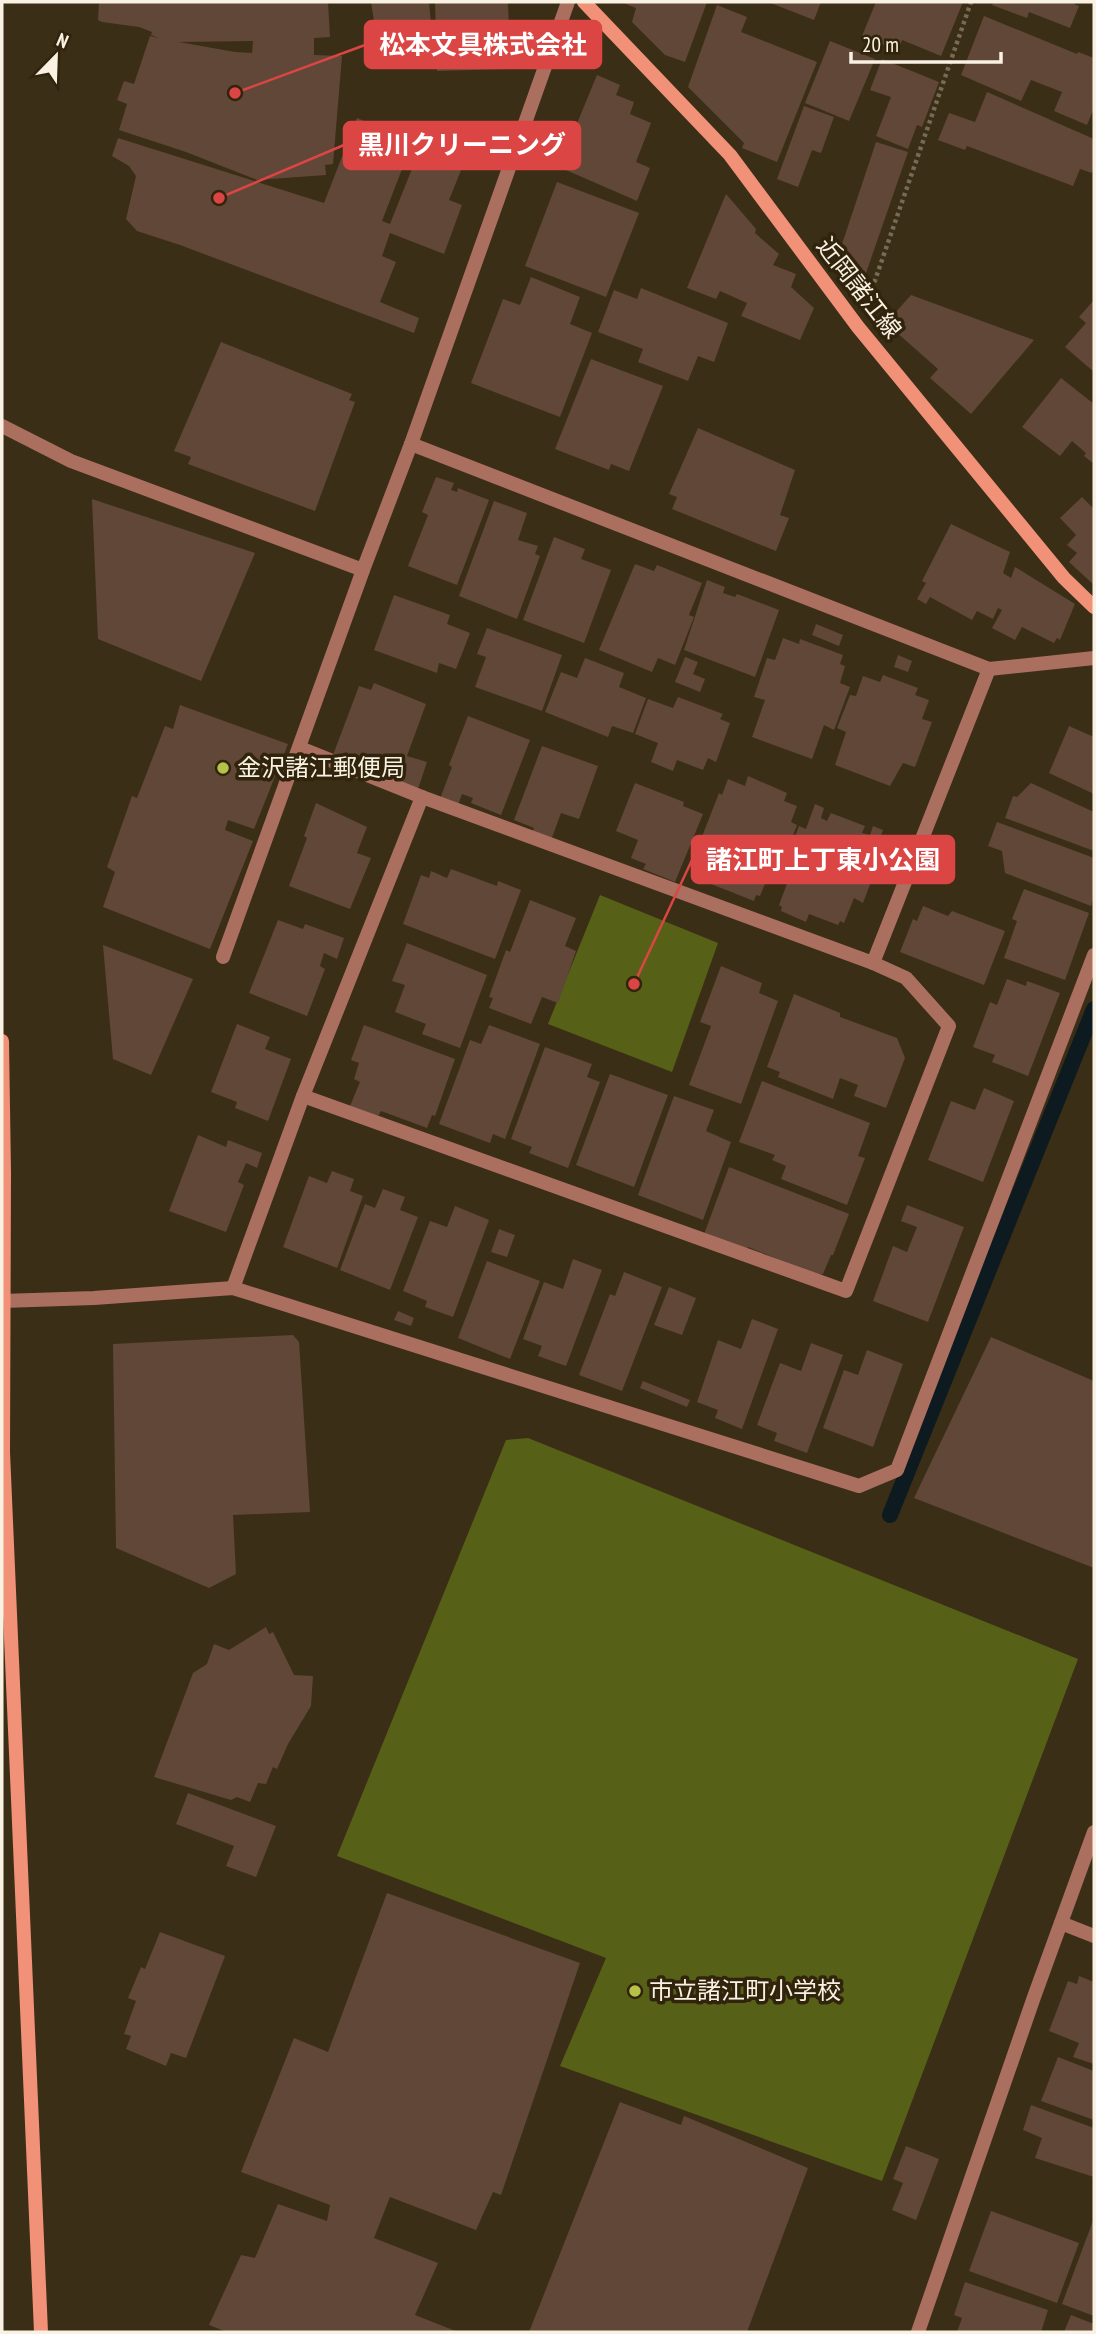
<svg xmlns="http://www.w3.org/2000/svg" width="1096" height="2334" font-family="'PT Sans Narrow','Noto Sans JP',sans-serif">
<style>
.green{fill:#576017}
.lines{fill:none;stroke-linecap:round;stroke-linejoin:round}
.stream{stroke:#0d1b21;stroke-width:16}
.building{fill:#604737;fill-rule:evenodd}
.path{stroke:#766b56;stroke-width:4.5;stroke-dasharray:3.5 3.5;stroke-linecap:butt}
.lane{stroke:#ab6f5f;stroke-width:14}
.street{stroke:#ab6f5f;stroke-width:14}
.secondary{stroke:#f09178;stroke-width:14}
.poi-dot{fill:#b6c148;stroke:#31240c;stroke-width:2.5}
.labels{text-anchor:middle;stroke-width:7;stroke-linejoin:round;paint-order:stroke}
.street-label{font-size:24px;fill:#f9f1e2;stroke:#31240c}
.poi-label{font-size:24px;fill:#f9f1e2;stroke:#31240c;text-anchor:start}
.leader{fill:none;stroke:#db4644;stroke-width:2.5}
.callout-dot{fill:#db4644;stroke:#31240c;stroke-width:2.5}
.callout{fill:#db4644;stroke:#db4644;stroke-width:2.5}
.callout-label{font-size:26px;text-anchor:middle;font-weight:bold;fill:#fff}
</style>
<rect width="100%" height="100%" fill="#3b2e16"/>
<g class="green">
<polygon points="600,895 718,943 672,1072 548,1024"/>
<polygon points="528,1438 1078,1659 882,2181 560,2066 606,1958 337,1856 506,1440"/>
</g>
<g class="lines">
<polyline class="stream" points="890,1515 1094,1009"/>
</g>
<g class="building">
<path d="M99,2H328L330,37L314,38V55L342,56L333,164L325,165L326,175L257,180L186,152L119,130L127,104L117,100L124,81L134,84L150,36L159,38L151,35L152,32L139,27L102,22L98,20ZM253,41L252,53L235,52L179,42Z"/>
<polygon points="371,2 429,2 434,56 380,57"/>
<polygon points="435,2 508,2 510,69 437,71"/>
<polygon points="621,2 707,2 685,62 665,55 632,22 636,8"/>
<polygon points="768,2 821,2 814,20"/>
<polygon points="876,2 963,2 941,56 902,40 898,51 862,36"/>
<polygon points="994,2 1075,2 1074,4 1079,6 1070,28 1029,12 1027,18 992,5"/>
<polygon points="717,5 747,17 741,32 817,62 777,162 742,148 744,143 688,87"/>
<polygon points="984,16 1077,54 1078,52 1094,58 1094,108 1087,125 1054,111 1062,92 1031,80 1021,101 961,75"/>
<polygon points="830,41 875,59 849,121 805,103"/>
<polygon points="882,59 939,82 922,127 917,125 908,149 876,136 891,97 870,90"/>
<polygon points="597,75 620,85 616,95 634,102 630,114 651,123 636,162 650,168 637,201 559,167"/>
<polygon points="987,92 1094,139 1094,168 1092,173 1080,169 1073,186 967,146 965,150 938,140 949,113 975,122"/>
<polygon points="804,106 834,117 821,153 812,150 798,187 777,179"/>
<polygon points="357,118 394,133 391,143 409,151 382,221 390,224 423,141 466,158 449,200 462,205 444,254 390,233 382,256 396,262 380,302 419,318 414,333 180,245 137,231 126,219 136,176 129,166 112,156 118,138 324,203"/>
<polygon points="876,142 908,152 866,273 841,265 841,247"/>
<polygon points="557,182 639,213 606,297 525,266"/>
<polygon points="726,194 756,229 755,233 779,254 773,265 796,274 791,287 814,308 800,340 741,316 747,303 720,291 716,299 687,288"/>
<polygon points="531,277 580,297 570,324 592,333 560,417 471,383 503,299 520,305"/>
<polygon points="641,288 728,323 714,362 698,356 688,381 638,362 643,349 598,332 614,290 637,299"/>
<polygon points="911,295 1034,340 971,414 930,378 938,369 886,323"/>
<polygon points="1094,300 1094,372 1065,347 1086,323 1079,317"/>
<polygon points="221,342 352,394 349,400 355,402 315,511 188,464 191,457 174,451"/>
<polygon points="591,359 663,386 629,471 611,464 609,470 555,449"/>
<polygon points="1061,378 1094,404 1094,464 1084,456 1086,453 1072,441 1060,456 1022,427"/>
<polygon points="698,428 795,470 780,515 789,518 776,551 672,509 677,497 669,494"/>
<polygon points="436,477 454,483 451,490 457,492 458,488 489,500 457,585 408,566 428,515 422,512"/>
<polygon points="1082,497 1094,509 1094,585 1069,562 1077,553 1067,545 1076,535 1060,518"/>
<polygon points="92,499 255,553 201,681 98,639"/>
<polygon points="494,501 527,513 518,540 538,546 535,554 540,556 517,619 459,596"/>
<polygon points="951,524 1010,552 1003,573 1011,578 1015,567 1075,604 1060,640 1057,638 1054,643 1022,627 1015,640 992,628 1002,610 998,608 993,619 977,611 972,620 930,597 926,604 917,599 926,583 922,581"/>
<polygon points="554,537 585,549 581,559 611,570 584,643 523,620"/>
<polygon points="635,564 654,571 657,565 702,583 689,615 694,617 675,665 658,658 652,672 599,650"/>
<polygon points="707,580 725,587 723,593 735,597 737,594 779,610 755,677 684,650"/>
<polygon points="394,595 450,615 447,624 470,633 456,669 439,663 437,673 374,650"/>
<polygon points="816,624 843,635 839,646 812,635"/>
<polygon points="487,628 562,655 542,711 475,687 486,657 477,654"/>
<polygon points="783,638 799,644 800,639 843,655 840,664 845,666 840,683 850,687 834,730 824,725 812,759 752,737 765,700 754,697 767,658 775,660"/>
<polygon points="898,655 912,661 908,672 894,667"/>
<polygon points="685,657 698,662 693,674 705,679 700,692 675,682"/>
<polygon points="585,658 624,673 619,687 646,698 633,733 612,726 608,737 545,712 561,672 577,678"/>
<polygon points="883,675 918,688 915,695 929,700 922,719 932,722 915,767 903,763 890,786 835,765 846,732 837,728 850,695 856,696 863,676 880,682"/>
<polygon points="374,683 426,704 407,756 427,762 416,795 333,755 359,686 371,690"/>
<polygon points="678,697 723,714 720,719 730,723 716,762 708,758 703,770 677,760 673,771 651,762 658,743 635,734 648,699 673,708"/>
<polygon points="180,705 288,744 254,829 228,820 225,830 253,841 210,949 103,907 115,872 107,867 132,796 137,798 165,726 173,729"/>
<polygon points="468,716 530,740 501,815 471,803 473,798 462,794 456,811 438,804 452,767 449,765"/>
<polygon points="1069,726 1094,737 1094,794 1049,773"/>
<polygon points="542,746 598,766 579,819 561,813 550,843 531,836 534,828 514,820"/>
<polygon points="748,776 787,793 784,801 797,806 791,822 797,825 777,877 769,874 760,896 756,895 754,901 701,880 704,874 700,873 709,851 698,847 719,793 722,795 728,779 745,786"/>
<polygon points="635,783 684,802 683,806 703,814 675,882 643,869 646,864 631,858 638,840 616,831"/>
<polygon points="1031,783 1094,812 1094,851 1005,818 1013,796 1017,797"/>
<polygon points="316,803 367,827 357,853 371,858 350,909 289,886 307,838 304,836"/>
<polygon points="815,804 824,808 821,818 827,821 831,813 865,826 862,833 870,835 873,826 883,830 875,852 881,855 863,903 854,898 844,923 840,921 838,925 809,914 806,922 781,911 782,907 779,905 788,881 779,878 799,826 806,829"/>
<polygon points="997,822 1094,858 1094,896 1091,906 1005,873 1002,851 988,846"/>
<polygon points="451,869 497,886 498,881 521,890 495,959 403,924 421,875 429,878 431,871 447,878"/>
<polygon points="1024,889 1089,913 1065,980 1004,958 1017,921 1012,919"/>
<polygon points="530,900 576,918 565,946 576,951 558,1003 542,997 531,1024 489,1008 493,998 489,997 506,950 510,952"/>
<polygon points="923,906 948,916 952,911 1005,931 984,985 900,952 913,919 917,921"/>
<polygon points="278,920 303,929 305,924 344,938 337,959 324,953 320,966 325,969 307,1016 249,993"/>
<polygon points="407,943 487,975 460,1048 422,1034 426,1024 395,1012 405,985 392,981"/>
<polygon points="103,945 193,979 151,1075 113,1059"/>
<polygon points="721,966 762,983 759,993 778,1001 741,1104 689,1085 711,1026 700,1022"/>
<polygon points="1007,979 1026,986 1027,981 1060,993 1028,1076 992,1062 995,1055 973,1047 990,1002 997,1005"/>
<polygon points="794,994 840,1013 840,1017 897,1038 905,1058 886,1108 854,1096 858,1085 840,1078 833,1099 778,1077 780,1072 767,1067"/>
<polygon points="237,1024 270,1037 265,1049 291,1059 268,1121 235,1108 237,1102 211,1092"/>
<polygon points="364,1025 455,1059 435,1116 432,1115 427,1128 381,1111 378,1116 350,1106 360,1082 354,1079 359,1063 351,1060"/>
<polygon points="489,1025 540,1044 505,1139 493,1134 490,1143 439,1124 470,1040 481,1044"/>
<polygon points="545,1047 592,1064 587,1077 600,1082 568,1168 529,1153 532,1147 511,1139"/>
<polygon points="610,1074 668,1095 634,1187 576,1165"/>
<polygon points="762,1081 870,1123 858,1156 865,1158 847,1205 781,1179 786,1166 772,1160 775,1155 739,1142"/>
<polygon points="984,1088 1014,1101 983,1182 928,1160 951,1101 975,1110"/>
<polygon points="674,1096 714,1110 706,1131 731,1142 703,1220 638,1195"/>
<polygon points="198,1135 226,1147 228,1140 262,1153 257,1168 246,1163 238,1182 244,1185 226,1232 169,1211"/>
<polygon points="729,1167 849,1214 833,1255 831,1255 823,1274 810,1276 776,1263 777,1259 748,1247 743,1261 700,1245"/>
<polygon points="332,1171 354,1179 350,1191 363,1196 337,1268 283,1247 309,1176 327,1183"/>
<polygon points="383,1189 405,1197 400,1210 418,1217 390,1290 340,1270 365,1204 375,1208"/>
<polygon points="907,1205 964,1227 928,1322 873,1301 893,1246 907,1252 917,1227 901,1221"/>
<polygon points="455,1206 489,1220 453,1317 425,1307 427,1301 403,1291 430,1221 447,1227"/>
<polygon points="499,1229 515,1235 507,1257 491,1252"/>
<polygon points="573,1259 602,1270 566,1366 538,1356 542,1346 523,1339 544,1282 563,1289"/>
<polygon points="487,1261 540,1281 510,1359 458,1338"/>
<polygon points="624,1272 662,1287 622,1391 579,1375 610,1294 615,1296"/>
<polygon points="669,1287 696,1298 682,1335 654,1325"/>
<polygon points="398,1311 414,1318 411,1326 394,1320"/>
<polygon points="752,1319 778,1329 742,1429 715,1418 718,1410 697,1402 718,1340 741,1349"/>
<polygon points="293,1335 299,1342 310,1512 233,1515 236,1574 209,1588 116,1548 113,1344"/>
<polygon points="991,1337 1094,1381 1094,1568 914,1498"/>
<polygon points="811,1343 843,1355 807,1453 774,1441 777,1433 757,1425 780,1363 801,1371"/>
<polygon points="867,1350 903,1364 873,1447 823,1428 844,1370 858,1375"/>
<polygon points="643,1381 690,1400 687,1407 640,1388"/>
<polygon points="266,1627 269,1634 273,1632 294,1675 313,1676 311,1706 288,1744 277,1769 273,1767 266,1784 258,1783 250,1802 237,1797 231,1800 154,1777 193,1673 207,1664 214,1644 229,1650"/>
<polygon points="188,1793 276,1826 256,1877 226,1866 234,1846 176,1824"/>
<polygon points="387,1893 580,1963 501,2195 493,2192 476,2230 390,2197 374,2238 438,2263 415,2315 458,2332 227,2332 209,2325 241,2255 255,2258 278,2204 327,2221 330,2205 241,2172 294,2038 328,2052"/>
<polygon points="160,1932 225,1956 186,2058 171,2053 166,2066 126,2049 131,2036 124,2034 136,2001 128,1998 141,1967 145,1969"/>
<polygon points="1079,1976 1094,1982 1094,2064 1073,2057 1079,2043 1049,2031 1068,1981 1077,1984"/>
<polygon points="1058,2057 1094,2071 1094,2120 1041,2101"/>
<polygon points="620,2102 681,2125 684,2116 808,2168 747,2332 529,2332"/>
<polygon points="1031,2105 1094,2128 1094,2177 1035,2158 1042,2138 1023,2130"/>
<polygon points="906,2146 939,2159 916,2220 892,2210 903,2183 893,2179"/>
<polygon points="991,2211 1079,2243 1057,2303 969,2271"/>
<polygon points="1094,2218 1094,2316 1062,2304"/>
<polygon points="965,2282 1048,2310 1041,2332 957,2332 962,2318 954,2315"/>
<polygon points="1071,2315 1094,2324 1094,2332 1064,2332"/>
</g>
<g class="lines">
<polyline class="path" points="872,289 971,2"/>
<polyline class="lane" points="223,957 363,570"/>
<g class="street">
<polyline points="2,426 71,461 363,570 411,444 568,2"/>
<polyline points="411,444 989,669 1094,658"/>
<polyline points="300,748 422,797 873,963 906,978 949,1026 846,1291 303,1096"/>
<polyline points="873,963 989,669"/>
<polyline points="233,1288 303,1096 422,797"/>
<polyline points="2,1301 94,1298 233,1288 859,1486 897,1470 1094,955"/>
<polyline points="1061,1923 1094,1936"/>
<polyline points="918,2332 1034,1997 1094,1832"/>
</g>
<g class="secondary">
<polyline points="584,2 730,155 858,327 1064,578 1094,607"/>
<polyline points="2,1041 4,1173 3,1452 41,2332"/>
</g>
</g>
<g class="poi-dot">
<circle cx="223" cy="768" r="7"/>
<circle cx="635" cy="1991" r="7"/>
</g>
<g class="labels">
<g class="street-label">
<text transform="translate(859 288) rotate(52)" y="8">近岡諸江線</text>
</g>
<g class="poi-label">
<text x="237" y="776">金沢諸江郵便局</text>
<text x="649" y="1999">市立諸江町小学校</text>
</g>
</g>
<path class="leader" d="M235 93L365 45M219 198L344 145M634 984L692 860"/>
<g class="callout-dot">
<circle cx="235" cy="93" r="7"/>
<circle cx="219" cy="198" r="7"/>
<circle cx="634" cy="984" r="7"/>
</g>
<g class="callout">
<rect x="365" y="21" width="236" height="47" rx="7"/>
<rect x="344" y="122" width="236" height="47" rx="7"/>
<rect x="692" y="836" width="262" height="47" rx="7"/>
</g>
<g class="callout-label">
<text x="483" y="54">松本文具株式会社</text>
<text x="462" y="154">黒川クリーニング</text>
<text x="823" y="869">諸江町上丁東小公園</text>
</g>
<rect width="1096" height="2334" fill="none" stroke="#f9f1e2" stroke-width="7"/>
<g transform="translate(56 56) rotate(23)" stroke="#31240c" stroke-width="5" paint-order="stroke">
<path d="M0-5L12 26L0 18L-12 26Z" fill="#f9f1e2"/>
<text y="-10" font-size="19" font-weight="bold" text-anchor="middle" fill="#f9f1e2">N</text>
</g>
<path d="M851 52v10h150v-10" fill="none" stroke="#f9f1e2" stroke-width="3.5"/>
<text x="862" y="52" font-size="21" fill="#f9f1e2" stroke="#31240c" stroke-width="5" paint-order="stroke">20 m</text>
</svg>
